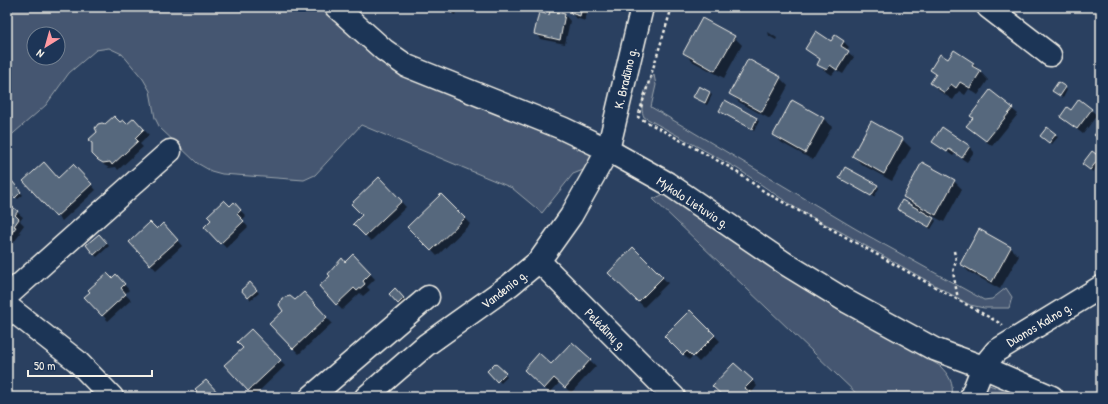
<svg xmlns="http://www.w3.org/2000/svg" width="1108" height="404" font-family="'Patrick Hand',sans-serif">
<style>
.green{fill:#445771;stroke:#9ca4ac;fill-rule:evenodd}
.shadow{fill:#0007}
.building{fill:#56677d;stroke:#f4f1e8}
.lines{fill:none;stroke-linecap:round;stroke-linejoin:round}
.minor-casing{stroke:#f4f1e8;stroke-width:25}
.path{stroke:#f4f1e8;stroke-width:2.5;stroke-dasharray:3 3;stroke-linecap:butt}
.minor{stroke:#1d3557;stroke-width:22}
.labels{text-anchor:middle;stroke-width:4;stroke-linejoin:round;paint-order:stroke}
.street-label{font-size:13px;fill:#f4f1e8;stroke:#1d3557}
</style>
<rect width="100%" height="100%" fill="#2a4060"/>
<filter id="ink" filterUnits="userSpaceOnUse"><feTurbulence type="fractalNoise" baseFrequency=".025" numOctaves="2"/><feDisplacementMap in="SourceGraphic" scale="8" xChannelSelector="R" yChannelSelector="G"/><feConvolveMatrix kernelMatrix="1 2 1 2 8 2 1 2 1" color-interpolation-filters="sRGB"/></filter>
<g filter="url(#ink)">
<g class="green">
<path d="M7,7H321L383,62L585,147L590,154L591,167L573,174L542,213L512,188L361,125L315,175L304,180L222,174L211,171L197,163L160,128L155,118L150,91L143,79L122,54L109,48L96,50L69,73L46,105L7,139ZM34,34H58V58H34Z"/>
<path d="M654,75L656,85L651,107L856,229L984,300L992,299L1006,288L1012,297L1009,308H984L970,305L843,233L800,211L738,169L644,117C638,104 646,85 654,75Z"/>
<path d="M662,195L672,197L810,288L940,366C949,375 954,383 952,397H860L653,199Z"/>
<polygon points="989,385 1024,397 977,397 983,389"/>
</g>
<g class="shadow">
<polygon points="438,7 459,7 455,15"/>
<polygon points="572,7 597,7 596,12 588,10 585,21 576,18 571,13"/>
<polygon points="551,12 565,15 570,21 565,44 540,39 535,33 550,16"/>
<polygon points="768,32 777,38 776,40 769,36"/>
<polygon points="734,37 742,45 724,78 692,61 684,53"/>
<polygon points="843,41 849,47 846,51 854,57 843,74 836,70 832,75 824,70 818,64 821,60 806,49 832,42"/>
<polygon points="954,51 973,64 988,80 978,95 969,89 965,95 959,91 953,100 939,91 931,83 936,75 931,70 949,60"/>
<polygon points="780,78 788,86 770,119 739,102 731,94"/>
<polygon points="700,87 712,95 707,105 694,97"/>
<polygon points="1065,88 1067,90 1063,98 1056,93"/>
<polygon points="1080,101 1097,115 1083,134 1061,117 1072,111"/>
<polygon points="725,102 759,121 754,131 720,111"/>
<polygon points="1012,109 1018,114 992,146 973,131"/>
<polygon points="134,119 149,135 140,144 143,147 118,170 116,167 109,168 104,165 93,154 106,125 120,123 127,126"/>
<polygon points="824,119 832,127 813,160 782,143 774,135"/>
<polygon points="871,122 903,140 911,148 892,181 861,164 853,155"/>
<polygon points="1055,135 1058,137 1052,144 1044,138"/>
<polygon points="934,142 969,146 974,152 967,162 955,154 953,156"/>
<polygon points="1099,158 1101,161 1093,172 1086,167"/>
<polygon points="73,165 96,190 62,221 57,216"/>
<polygon points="379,179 406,207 371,241 354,224 363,215"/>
<polygon points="843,180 877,185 879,188 874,197"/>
<polygon points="954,181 962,189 944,222 931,215 936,221 931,229 898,209 915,208 904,197"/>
<polygon points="12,183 23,195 18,199 7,188"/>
<polygon points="441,195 470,224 437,256 409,227"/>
<polygon points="7,204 23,217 20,221 24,225 19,232 21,233 7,251"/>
<polygon points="230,208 239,209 246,216 242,220 248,227 226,248 206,227"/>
<polygon points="168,230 182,246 156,270 130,242"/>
<polygon points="979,231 1011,248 1019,256 1000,289 969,272 961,264"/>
<polygon points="102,237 109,246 97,257 94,254"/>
<polygon points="633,248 668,283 644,307 609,273"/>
<polygon points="353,256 375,279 367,287 370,290 363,296 360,293 342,310 320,286"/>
<polygon points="112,279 121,281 129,290 125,294 131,300 108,321 86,297"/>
<polygon points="250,284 259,293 251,300 242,290"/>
<polygon points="395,290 406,301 401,306 390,294"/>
<polygon points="309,299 332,323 299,354 293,348 284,311 295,301"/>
<polygon points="690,311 720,341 699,362 693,356 689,360 665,336"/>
<polygon points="251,330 285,366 254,396 249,390 244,348"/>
<polygon points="572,343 596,366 571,393 560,382 550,393 531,376 551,366"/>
<polygon points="495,364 507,377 501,383 488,371"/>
<polygon points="752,380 757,386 751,394 755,397 725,397"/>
</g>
<g class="building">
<polygon points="438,7 455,7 452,13"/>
<polygon points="571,7 582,7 580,16 570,13"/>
<polygon points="550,11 565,14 560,40 534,34 539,12 549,15"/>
<polygon points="702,18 735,36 715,71 683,53"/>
<polygon points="816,31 831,41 835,35 844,41 841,46 849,51 837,70 830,65 827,70 817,65 820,59 805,49"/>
<polygon points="954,50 974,63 972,66 981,71 970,88 960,82 956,88 951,84 945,93 930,83 936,74 930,70 940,54 948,59"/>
<polygon points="748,59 781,77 762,112 729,94"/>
<polygon points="1058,82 1066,87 1060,96 1052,91"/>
<polygon points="699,86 710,92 705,103 693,97"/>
<polygon points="990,90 1013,108 986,141 966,126 973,118 970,116"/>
<polygon points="1079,99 1092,109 1077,129 1060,117 1067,107 1071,110"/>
<polygon points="725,100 757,118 752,129 719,111"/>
<polygon points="792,100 824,118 805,153 773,135"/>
<polygon points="114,116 120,122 123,120 127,124 134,118 144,129 135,138 138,141 112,165 110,162 103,163 98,160 92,154 92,143 88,140 97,132 95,128 98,124 102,123 105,124"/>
<polygon points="871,121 903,139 884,174 852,156"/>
<polygon points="942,127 970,146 962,158 949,149 947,152 932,142"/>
<polygon points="1047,127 1056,134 1049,143 1040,136"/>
<polygon points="1101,127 1101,141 1094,135"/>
<polygon points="1092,151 1100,157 1090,170 1082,164"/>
<polygon points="44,162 58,178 73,164 92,184 56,217 23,181"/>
<polygon points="922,162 955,180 936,215 903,197"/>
<polygon points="845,167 878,185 871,196 839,178"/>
<polygon points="379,177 402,201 365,236 353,224 362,215 351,204"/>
<polygon points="12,181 21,192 15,198 7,189 7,186"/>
<polygon points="441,194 465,218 431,251 407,227"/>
<polygon points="224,200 230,206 234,202 241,210 237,214 244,221 220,244 204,227 211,220 207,216"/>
<polygon points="902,200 934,218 929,227 897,209"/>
<polygon points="7,203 18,211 15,215 19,219 14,226 16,227 7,239"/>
<polygon points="150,222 157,229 163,223 178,240 150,265 129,242"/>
<polygon points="979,229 1011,247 992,282 960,264"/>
<polygon points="99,234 107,243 94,255 86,245"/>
<polygon points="633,247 663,277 638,302 608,273"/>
<polygon points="353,254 371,273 363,281 365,284 357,291 354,288 336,305 319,286 330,276 328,274 342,258 345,262"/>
<polygon points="107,273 112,278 116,274 125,284 121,288 126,294 102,316 84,297 90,292 88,290"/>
<polygon points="250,282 257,290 248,298 241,290"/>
<polygon points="395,288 404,298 398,304 389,294"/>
<polygon points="304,292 327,317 293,349 269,324 283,311 279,305 282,298 290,296 295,300"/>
<polygon points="690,310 715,335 693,357 687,351 683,355 664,336"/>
<polygon points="251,329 281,360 248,391 224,365 243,348 237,342"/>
<polygon points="572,342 591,359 565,388 554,378 544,389 524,370 539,353 551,364"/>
<polygon points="495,363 506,373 497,382 487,371"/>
<polygon points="734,363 753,380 745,388 756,397 724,397 712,386"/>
<polygon points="206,380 222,397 191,397 197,391 195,389"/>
</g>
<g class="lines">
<g class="minor-casing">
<g id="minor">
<polyline points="336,7 384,50 407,66 562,128 608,150 667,183 786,264 848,302 934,349 983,367 1052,397"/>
<polyline points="988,7 1050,55"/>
<polyline points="539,261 674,397"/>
<polyline points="7,296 170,151"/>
<polyline points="7,306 77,361 112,397"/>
<polyline points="311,397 428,297"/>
<polyline points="366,397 426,345 510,285 539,261 571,216 608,150 642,7"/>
<polyline points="971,397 983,367 996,351 1101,287"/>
</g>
</g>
<g class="path">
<polyline points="672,7 638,117 731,168 765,192 1003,325"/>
<polyline points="954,251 956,260 953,272 958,299"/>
</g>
<use href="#minor" class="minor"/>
</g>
</g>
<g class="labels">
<g class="street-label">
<text transform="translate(625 78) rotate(-77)" y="5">K. Bradūno g.</text>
<text transform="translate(693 202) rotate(33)" y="5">Mykolo Lietuvio g.</text>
<text transform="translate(504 289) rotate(-38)" y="5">Vandenio g.</text>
<text transform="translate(1039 324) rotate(-31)" y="5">Duonos Kalno g.</text>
<text transform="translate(606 329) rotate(45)" y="5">Pelėdūnų g.</text>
</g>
</g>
<rect width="1108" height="404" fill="none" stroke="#1d3557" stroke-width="24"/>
<rect x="12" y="12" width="1084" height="380" fill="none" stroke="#f4f1e8" stroke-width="1.5" filter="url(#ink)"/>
<g transform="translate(46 46) rotate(217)"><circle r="19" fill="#1d3557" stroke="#738091"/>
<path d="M0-3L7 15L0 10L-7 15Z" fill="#ff9aa2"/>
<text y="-6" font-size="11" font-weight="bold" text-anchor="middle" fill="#f4f1e8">N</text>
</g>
<path d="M28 370v6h124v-6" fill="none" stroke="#f4f1e8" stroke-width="2"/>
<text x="34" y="370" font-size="12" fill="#f4f1e8" stroke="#1d3557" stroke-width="3" paint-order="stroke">50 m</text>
</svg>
